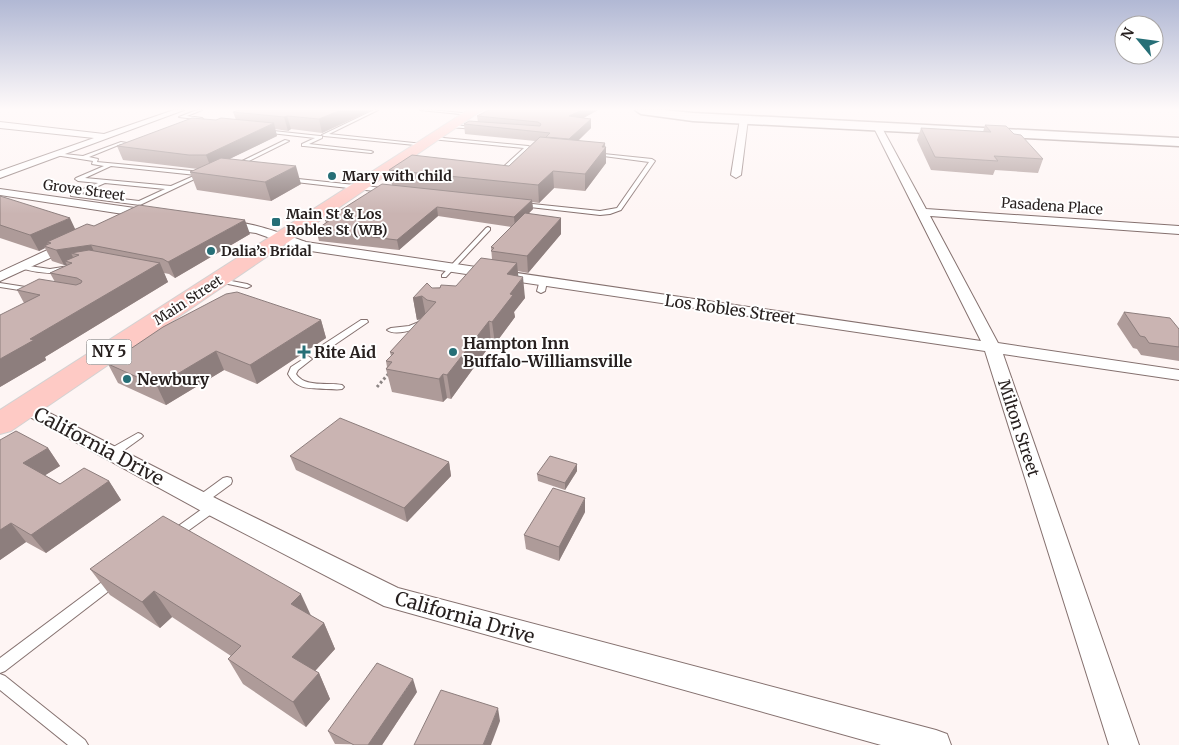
<svg xmlns="http://www.w3.org/2000/svg" width="1179" height="745" font-family="Merriweather,serif">
<style>
.lines{fill:none;stroke-linecap:round;stroke-linejoin:round}
.lane-casing{stroke:#85716f;stroke-width:2}
.street-casing{stroke:#85716f;stroke-width:2}
.secondary-casing{stroke:#85716f;stroke-width:3}
.primary-casing{stroke:#d4d2d2;stroke-width:2}
.path{stroke:#8c8584;stroke-width:3;stroke-dasharray:2.5 2.5;stroke-linecap:butt}
.lane{fill:#fff;fill-rule:evenodd}
.street{fill:#fff;fill-rule:evenodd}
.secondary{fill:#fff;fill-rule:evenodd}
.primary{fill:#fecac5;fill-rule:evenodd}
.wall{fill:#ae9b99}
.shaded-wall{fill:#8d7e7d}
.building{fill:#cab4b2;stroke:#8d7e7d}
.poi-dot{fill:#266f77;stroke:#fff;stroke-width:2}
.labels{text-anchor:middle;stroke-width:4;stroke-linejoin:round;paint-order:stroke}
.far-poi-label{font-size:14px;font-weight:bold;fill:#27201f;stroke:#fff;text-anchor:start}
.far-street-label{font-size:14px;fill:#27201f;stroke:#fff}
.shield{fill:#fff;stroke:#686362;stroke-width:1}
.shield-label{font-size:15px;font-weight:bold;fill:#27201f}
.street-label{font-size:16px;fill:#27201f;stroke:#fff}
.poi-label{font-size:16px;font-weight:bold;fill:#27201f;stroke:#fff;text-anchor:start}
.near-street-label{font-size:19px;fill:#27201f;stroke:#fff}
</style>
<rect width="100%" height="100%" fill="#fef5f4"/>
<g class="lines">
<g class="lane-casing">
<g id="lane">
<polygon points="197,110 202,110 187,116 202,118 204,120 179,117"/>
<polygon points="374,110 378,110 329,134 423,144 425,145 425,146 324,136 322,135"/>
<polygon points="420,110 431,110 472,114 470,115"/>
<polygon points="451,125 476,127 478,128 476,129 449,127"/>
<polygon points="264,130 320,136 322,136 322,138 309,144 371,151 373,152 371,153 304,146 302,146 302,144 315,138 262,132"/>
<polygon points="433,137 528,146 530,147 504,172 499,173 496,171 497,170 501,169 524,148 431,139 431,138"/>
<polygon points="285,140 289,141 237,167 232,166"/>
<path d="M121,142L139,145L137,146L121,144L89,157L98,159L97,162L202,172L205,174L140,205L71,196V194L98,183L78,181L75,179L76,178L104,166L92,164L93,161L55,155V153L83,156ZM111,166L196,175L171,186L85,178ZM105,183L165,189L139,201L80,194Z"/>
<polygon points="594,153 652,159 655,161 621,210 610,214 600,215 521,206 521,204 523,203 600,211 617,208 649,162 596,155 594,155"/>
<polygon points="289,178 383,188 386,190 383,192 287,181 287,179"/>
<polygon points="488,227 490,228 490,230 446,277 442,277 442,275 486,228"/>
<path d="M22,265L50,269L69,266L72,268C58,277 35,272 20,268V266Z"/>
<polygon points="216,278 247,284 251,286 247,288 219,282 215,280"/>
<polygon points="540,280 543,280 547,282 545,291 541,293 537,291"/>
<polygon points="0,283 32,288 36,290 32,292 0,287"/>
<polygon points="361,320 367,320 368,322 324,352 318,352 317,350 318,348"/>
<path d="M424,320H427L428,322L427,324C417,328 397,337 387,330L391,328L409,326Z"/>
<path d="M308,356L312,359L298,370L296,374C305,388 328,382 342,385L344,387L342,389C337,390 332,389 326,389C309,388 297,390 288,374L291,367Z"/>
<polygon points="138,433 141,434 143,436 141,438 116,456 108,456 107,453 108,450"/>
<polygon points="227,477 231,478 232,481 231,484 205,503 201,504 197,503 196,500 197,497 223,478"/>
<polygon points="213,503 217,504 219,507 217,510 178,538 174,540 170,538 168,535 170,532 209,504"/>
<polygon points="114,575 118,576 120,580 118,584 5,671 0,673 0,658 110,576"/>
<polygon points="0,674 5,676 85,740 88,745 68,745 0,690"/>
</g>
</g>
<g class="street-casing">
<g id="street">
<polygon points="174,110 184,110 0,178 0,171 94,138 0,128 0,122 104,134"/>
<polygon points="744,116 748,119 741,175 736,178 731,175 740,119"/>
<path d="M877,123L881,126L926,209L1179,226V234L930,216L998,343L1179,370V380L1003,354L1139,745H1109L985,351L304,250L256,233L225,229L219,225C230,213 291,237 306,242L981,341L873,126Z"/>
<polygon points="0,189 149,210 155,214 149,218 0,195"/>
<polygon points="69,240 75,244 74,247 0,281 0,272"/>
<polygon points="26,401 221,501 398,588 936,730 947,734 951,745 881,745 384,606 205,513 19,411 17,407 19,403"/>
</g>
</g>
<g class="secondary-casing">
<polygon id="secondary" points="635,110 664,110 693,113 1179,138 1179,146 693,121 641,114"/>
</g>
<g class="primary-casing">
<polygon id="primary" points="468,110 482,110 11,431 0,434 0,410"/>
</g>
<polyline class="path" points="377,387 390,372"/>
<use href="#lane" class="lane"/>
<use href="#street" class="street"/>
<use href="#secondary" class="secondary"/>
<use href="#primary" class="primary"/>
</g>
<g class="wall">
<polygon points="372,110 322,133 291,129 288,131 275,129 277,136 229,159 301,184 271,201 197,190 190,172 198,169 123,160 117,146 216,120 236,120 233,112"/>
<polygon points="598,110 583,118 591,119 591,128 578,141 605,143 606,163 585,191 554,188 539,203 532,202 533,209 528,214 561,234 528,273 518,271 518,276 525,298 514,312 515,317 495,344 491,344 451,399 447,398 443,402 392,392 386,369 387,367 386,361 391,356 390,352 421,319 417,320 413,298 432,288 456,286 492,259 491,247 512,227 438,216 399,250 319,241 316,230 326,223 325,220 392,185 389,170 509,166 535,141 465,134 464,124 478,122 477,116"/>
<polygon points="985,125 1014,134 1043,159 1038,173 995,170 993,175 931,170 917,140 921,128 983,132"/>
<polygon points="0,196 75,229 94,226 250,234 175,278 169,274 164,273 168,282 45,357 46,360 0,387 24,303 17,290 55,282 50,273 67,265 64,265 52,261 45,248 39,251 0,238"/>
<polygon points="1124,312 1179,329 1179,361 1141,355 1137,349 1133,348 1117,324"/>
<polygon points="321,320 326,338 257,384 224,370 166,405 118,383 108,364"/>
<polygon points="0,440 48,448 60,466 45,475 60,484 109,481 121,500 46,553 26,542 0,560"/>
<polygon points="290,456 449,462 451,476 407,522 296,470"/>
<polygon points="577,464 577,471 565,490 538,481 537,474"/>
<polygon points="585,512 559,561 526,549 524,535"/>
<polygon points="90,569 310,615 324,623 335,649 315,671 319,673 330,699 306,727 243,684 228,659 231,656 172,617 160,628 110,595"/>
<polygon points="417,692 382,745 335,744 328,731"/>
</g>
<g class="shaded-wall">
<polygon points="341,110 372,110 322,133 319,119"/>
<polygon points="582,110 598,110 569,126 569,116"/>
<polygon points="287,116 291,129 288,131 284,117"/>
<polygon points="591,119 591,128 569,149 569,139"/>
<polygon points="274,123 277,136 211,168 206,155"/>
<polygon points="605,143 604,149 606,147 606,163 585,191 585,174"/>
<polygon points="296,166 301,184 271,201 265,182"/>
<polygon points="553,171 554,188 539,203 538,185"/>
<polygon points="532,200 533,209 515,227 514,217"/>
<polygon points="437,207 438,216 399,250 397,240"/>
<polygon points="70,218 77,233 51,243 47,242 49,247 44,246 45,248 39,251 30,235"/>
<polygon points="561,218 561,234 528,273 527,256"/>
<polygon points="245,220 250,234 175,278 168,262"/>
<polygon points="91,245 98,260 71,253 76,263 65,261 67,265 64,265 56,250"/>
<polygon points="160,263 168,282 45,357 46,360 0,387 0,359 30,339"/>
<polygon points="517,263 519,283 523,277 525,298 514,312 515,317 495,344 492,322 507,274"/>
<polygon points="422,296 426,317 417,320 413,298"/>
<polygon points="321,320 326,338 257,384 250,365"/>
<polygon points="489,321 491,344 451,399 447,375"/>
<polygon points="216,351 224,370 166,405 157,386"/>
<polygon points="443,374 447,398 443,402 439,379"/>
<polygon points="48,448 60,466 36,481 23,463"/>
<polygon points="449,462 451,476 407,522 404,508"/>
<polygon points="577,464 577,471 565,490 565,483"/>
<polygon points="109,481 121,500 46,553 31,535"/>
<polygon points="585,498 585,512 559,561 559,547"/>
<polygon points="11,523 26,542 0,560 0,530"/>
<polygon points="154,591 172,617 160,628 142,602"/>
<polygon points="301,594 313,620 291,604"/>
<polygon points="324,623 335,649 305,682 292,657"/>
<polygon points="319,673 330,699 306,727 293,702"/>
<polygon points="413,679 417,692 382,745 368,745"/>
<polygon points="498,708 500,721 491,745 483,745"/>
</g>
<g class="building">
<polygon points="239,110 341,110 319,119 287,116 284,117 233,112"/>
<polygon points="489,110 582,110 569,116 591,119 569,139 546,137 550,133 464,124 469,121 540,126 541,124 538,122 477,116"/>
<polygon points="192,118 216,120 221,118 274,123 206,155 189,155 117,146"/>
<polygon points="985,125 1006,126 1014,134 1021,135 1043,159 994,156 998,161 935,157 921,128 991,132"/>
<polygon points="540,137 605,143 602,147 606,147 585,174 553,171 538,185 389,170 412,155 509,166"/>
<polygon points="221,158 296,166 265,182 190,172"/>
<polygon points="382,184 532,200 514,217 437,207 397,240 316,230 330,220 325,220"/>
<polygon points="0,196 70,218 30,235 0,225"/>
<polygon points="139,205 245,220 168,262 163,259 91,245 56,250 44,246 51,243 47,242 87,224 94,226"/>
<polygon points="525,213 561,218 527,256 491,251 494,248 491,247"/>
<polygon points="89,250 160,263 30,339 34,340 0,359 0,315 40,295 17,290 39,279 76,285 81,283 82,281 77,278 50,273 72,263 65,261 79,255 71,253"/>
<polygon points="481,258 517,263 507,274 523,277 510,294 513,295 492,322 489,321 447,375 443,374 439,379 386,369 392,362 386,361 394,353 390,352 436,302 427,300 422,296 413,298 427,283 432,288 440,288 441,285 456,286"/>
<polygon points="237,292 321,320 250,365 216,351 157,386 108,364 163,327 226,294"/>
<polygon points="1124,312 1170,318 1179,329 1179,347 1149,343 1145,337 1140,336"/>
<polygon points="340,418 449,462 404,508 290,456"/>
<polygon points="16,431 48,448 23,463 60,484 84,468 109,481 31,535 11,523 0,530 0,440"/>
<polygon points="550,456 577,464 565,483 537,474"/>
<polygon points="553,488 585,498 559,547 524,535"/>
<polygon points="163,516 301,594 291,604 324,623 292,657 319,673 293,702 228,659 241,646 154,591 142,602 90,569"/>
<polygon points="377,663 413,679 368,745 354,745 328,731"/>
<polygon points="441,690 498,708 483,745 414,745"/>
</g>
<linearGradient id="sky" x2="0" y2="1"><stop stop-color="#b1b8d4"/><stop offset="0.51" stop-color="#fffafa"/><stop offset="1" stop-color="#fffafa" stop-opacity="0"/></linearGradient>
<rect width="1179" height="214" fill="url(#sky)"/>
<g class="poi-dot">
<circle cx="332" cy="176" r="5"/>
<rect x="271" y="217" width="10" height="10" rx="2.5"/>
<circle cx="211" cy="251" r="5"/>
<path d="M301.5 344.5h5v5h5v5h-5v5h-5v-5h-5v-5h5z"/>
<circle cx="453" cy="352" r="5"/>
<circle cx="127" cy="379" r="5"/>
</g>
<g class="labels">
<g class="far-poi-label">
<text x="342" y="181">Mary with child</text>
<text x="286" y="219">Main St &amp; Los<tspan x="286" dy="16">Robles St (WB)</tspan></text>
<text x="221" y="256">Dalia’s Bridal</text>
</g>
<g class="far-street-label">
<text transform="translate(84 190) rotate(8)" y="5">Grove Street</text>
<text transform="translate(1052 206) rotate(4)" y="5">Pasadena Place</text>
<text transform="translate(188 300) rotate(-33)" y="5">Main Street</text>
</g>
<rect class="shield" x="86.5" y="339.5" width="45" height="25" rx="4"/>
<g class="shield-label">
<text x="109" y="357">NY 5</text>
</g>
<g class="street-label">
<text transform="translate(730 309) rotate(8)" y="6">Los Robles Street</text>
<text transform="translate(1019 428) rotate(72)" y="6">Milton Street</text>
</g>
<g class="poi-label">
<text x="463" y="349">Hampton Inn<tspan x="463" dy="18">Buffalo-Williamsville</tspan></text>
<text x="314" y="358">Rite Aid</text>
<text x="137" y="385">Newbury</text>
</g>
<g class="near-street-label">
<text transform="translate(99 446) rotate(28)" y="7">California Drive</text>
<text transform="translate(465 617) rotate(16)" y="7">California Drive</text>
</g>
</g>
<g transform="translate(1139 40) rotate(299)"><circle r="24" fill="#ffffff" stroke="#a9a6a5"/>
<path d="M0-4L9 19L0 12L-9 19Z" fill="#266f77"/>
<text y="-8" font-size="14" font-weight="bold" text-anchor="middle" fill="#27201f">N</text>
</g>
</svg>
